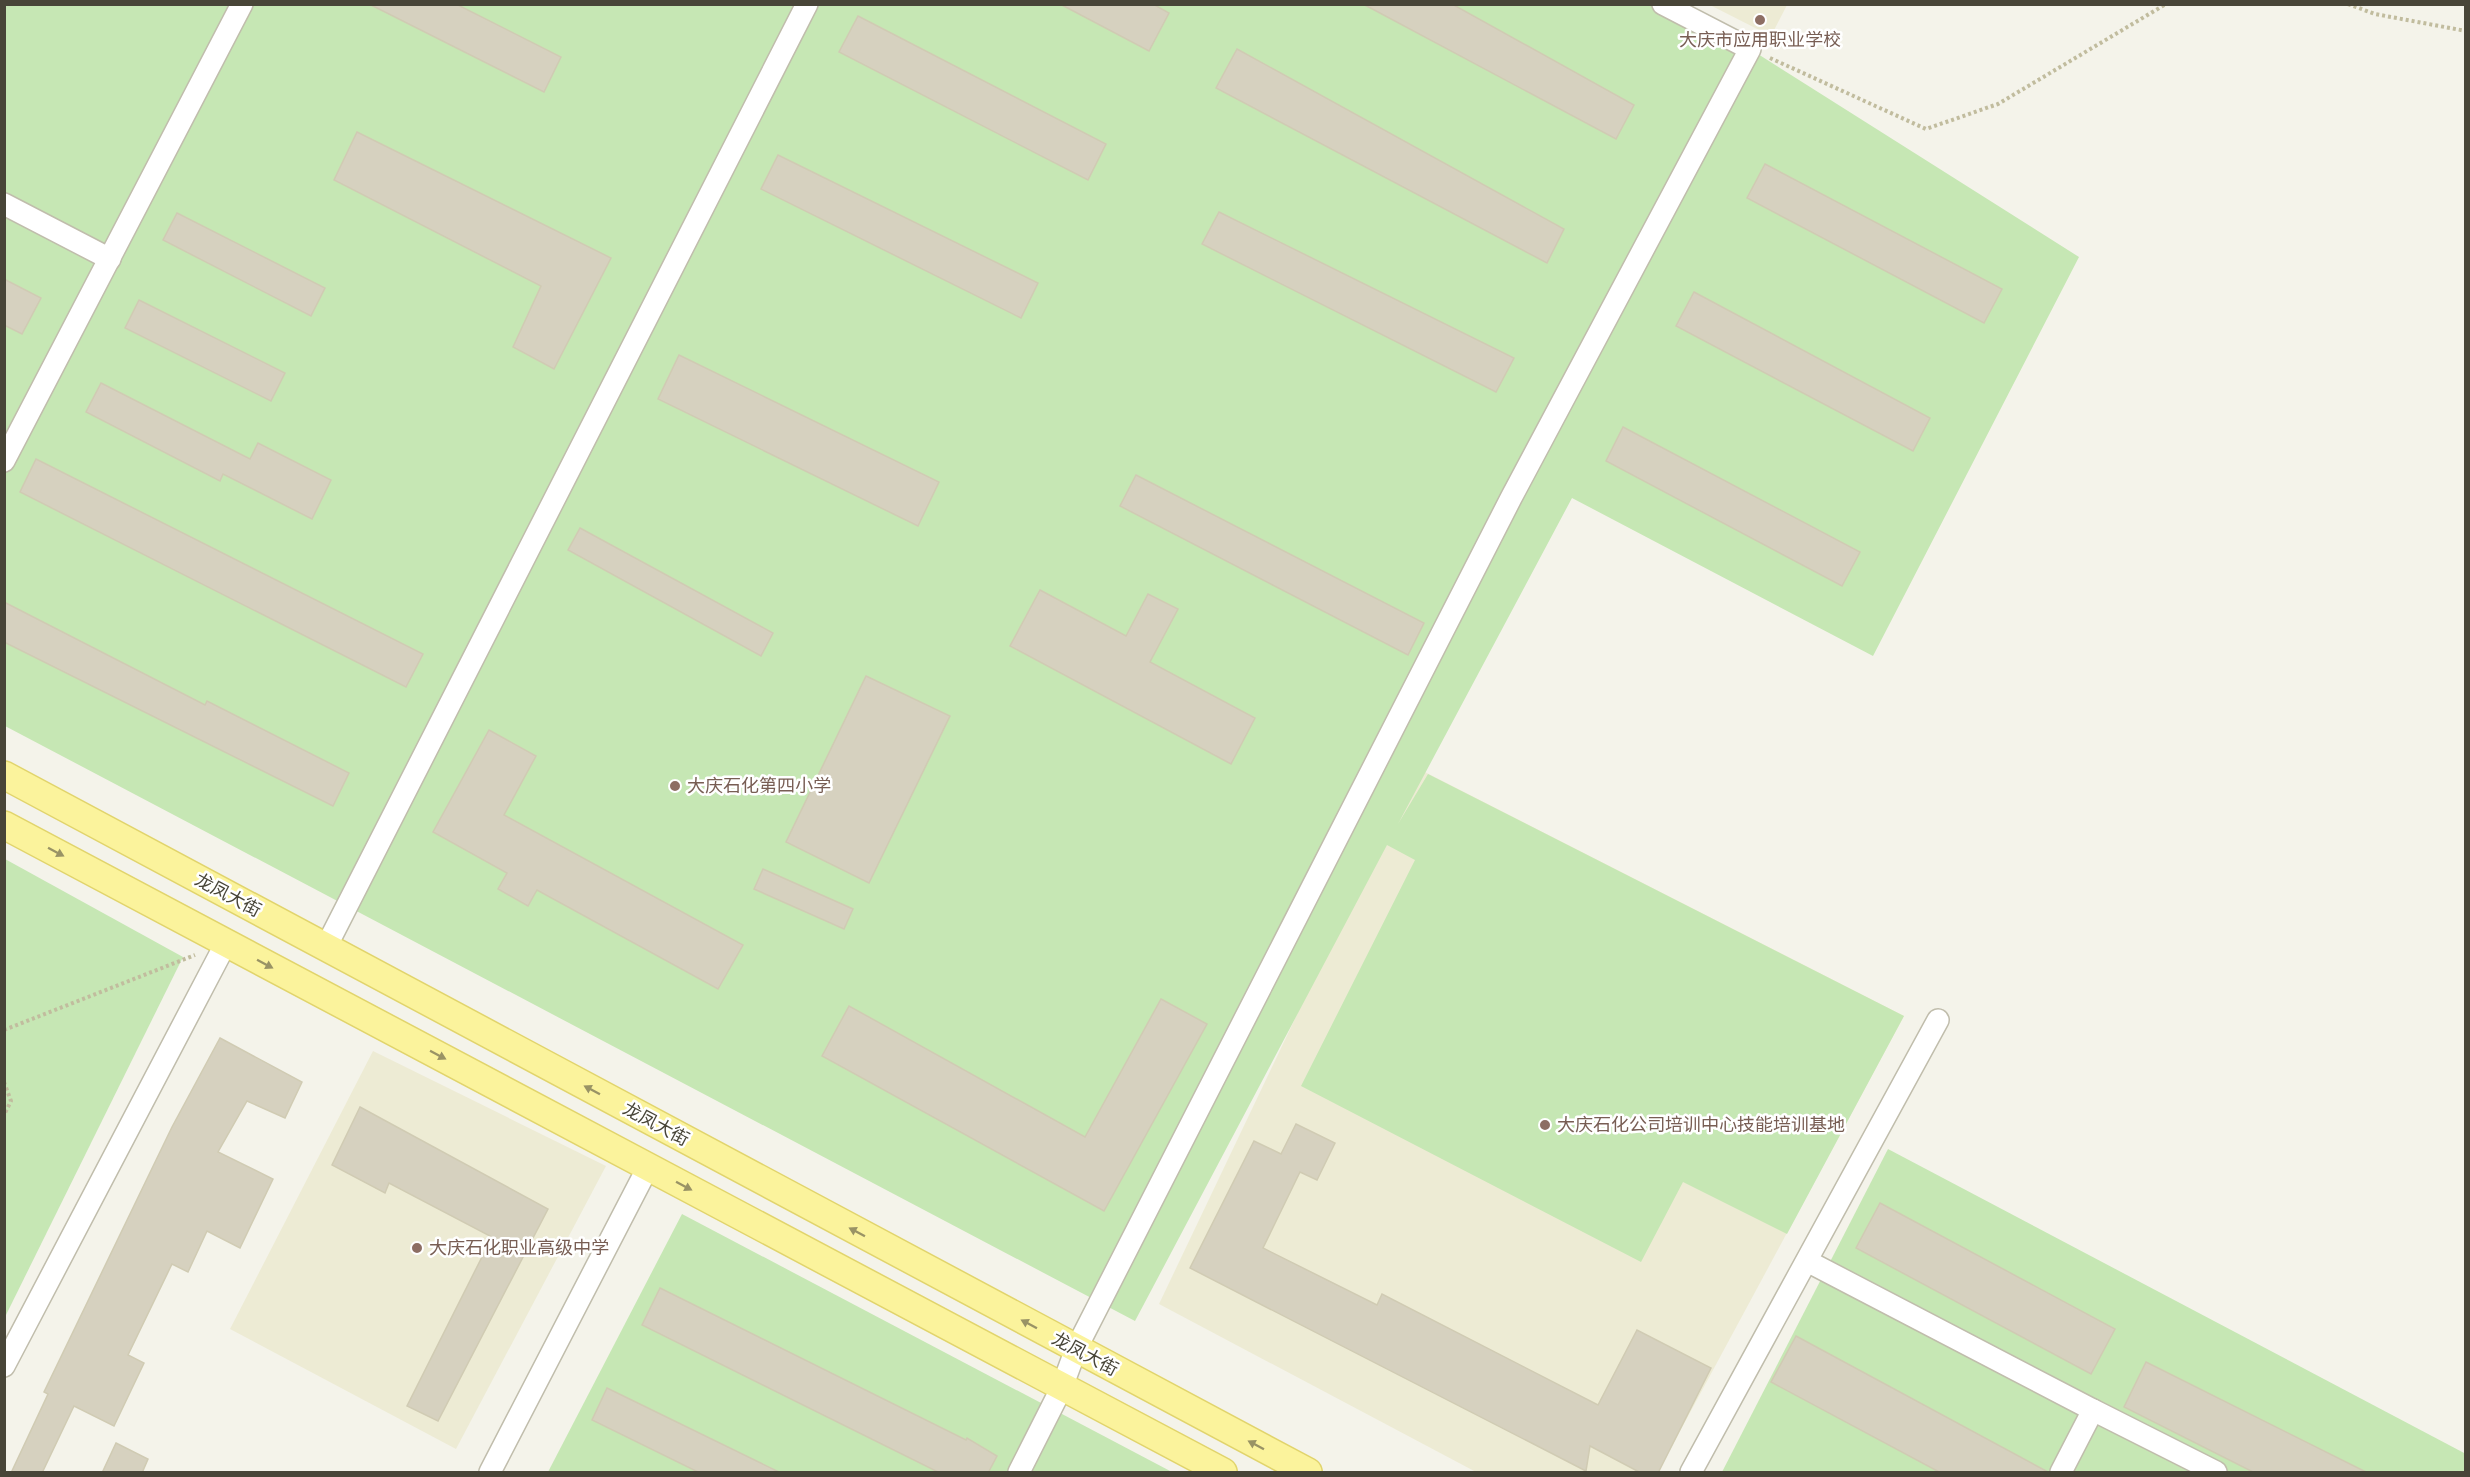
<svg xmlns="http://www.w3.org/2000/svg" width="2470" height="1477" font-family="'Nunito Sans','Noto Sans SC',sans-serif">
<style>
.education{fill:#edebd4}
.green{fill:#c6e7b4}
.building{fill:#d6d1bf;stroke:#d0cbb3;stroke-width:1.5}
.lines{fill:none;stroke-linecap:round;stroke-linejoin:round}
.minor-casing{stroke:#c0bdac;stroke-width:24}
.major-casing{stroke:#e1d46c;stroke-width:30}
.path{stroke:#c1bc9e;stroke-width:4;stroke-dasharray:3 3;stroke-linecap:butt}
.minor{stroke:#fff;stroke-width:21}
.major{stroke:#fbf39c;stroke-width:27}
.oneway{fill:#999365}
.education-dot{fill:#8d6e63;stroke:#fff;stroke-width:2}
.labels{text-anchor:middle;stroke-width:5;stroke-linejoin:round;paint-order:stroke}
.education-label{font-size:18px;fill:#785e54;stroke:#fff;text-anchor:start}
.street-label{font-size:18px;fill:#484538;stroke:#fff}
</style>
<rect width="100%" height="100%" fill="#f4f3ea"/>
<g class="education">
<polygon points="1710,5 1787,4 1787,5 1771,36"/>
<polygon points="1415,767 1904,1016 1658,1472 1476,1472 1159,1304"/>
<polygon points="373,1051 606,1166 456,1449 230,1329"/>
</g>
<g class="green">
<polygon points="4,5 1663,5 1750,49 2079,257 1873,656 1572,498 1398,824 1428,774 1904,1016 1787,1234 1683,1182 1641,1262 1301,1086 1415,860 1387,845 1135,1321 5,726"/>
<polygon points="5,859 183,957 5,1317"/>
<polygon points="1888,1149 2466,1454 2465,1472 1722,1472"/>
<polygon points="682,1214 1172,1472 548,1472"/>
</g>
<g class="building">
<polygon points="369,4 456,4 561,57 544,92"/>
<polygon points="1060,4 1153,4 1169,13 1149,51"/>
<polygon points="1363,4 1452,4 1634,105 1616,139"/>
<polygon points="858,16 1106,144 1088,180 839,52"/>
<polygon points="1237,49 1564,229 1547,263 1216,88"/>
<polygon points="357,132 611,258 554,369 513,347 541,286 334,180"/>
<polygon points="778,155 1038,283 1021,318 761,189"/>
<polygon points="1765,164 2002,289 1984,323 1747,198"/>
<polygon points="1219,212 1514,358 1496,392 1202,244"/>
<polygon points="177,213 325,288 311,316 163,240"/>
<polygon points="4,279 41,298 22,334 4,325"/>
<polygon points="1694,292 1930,418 1913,451 1676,326"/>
<polygon points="139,300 285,373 271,401 125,328"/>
<polygon points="679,355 939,482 918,526 658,399"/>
<polygon points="101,383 250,459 258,443 331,480 312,519 223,474 220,481 86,412"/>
<polygon points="1623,427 1860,552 1842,586 1606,461"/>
<polygon points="36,459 423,654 406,687 20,492"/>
<polygon points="1136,475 1424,623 1408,655 1120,506"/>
<polygon points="580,528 773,633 761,656 568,550"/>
<polygon points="1040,590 1126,636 1148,594 1178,609 1150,662 1255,718 1231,764 1010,646"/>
<polygon points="4,602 205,705 207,701 349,773 333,806 4,642"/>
<polygon points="866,676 950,716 869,883 786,842"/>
<polygon points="489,730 536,756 504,815 743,945 718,989 537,890 528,906 498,889 507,873 433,832"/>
<polygon points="763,869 853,909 844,929 754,889"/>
<polygon points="1161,999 1207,1024 1104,1211 822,1056 849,1006 1085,1137"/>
<polygon points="220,1038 302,1082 285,1118 247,1101 218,1152 273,1179 240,1248 207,1231 188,1272 172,1264 128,1355 144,1363 114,1426 74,1406 42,1473 11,1473 48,1394 44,1392 172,1127"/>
<polygon points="360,1107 548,1209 438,1421 407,1406 492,1237 389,1183 385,1193 332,1165"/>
<polygon points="1296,1124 1335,1143 1317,1180 1300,1172 1263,1248 1377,1305 1382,1294 1598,1405 1637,1330 1711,1368 1658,1473 1641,1473 1590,1446 1586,1471 1190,1268 1254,1141 1281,1154"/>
<polygon points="1880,1203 2115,1329 2091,1374 1856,1248"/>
<polygon points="660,1288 966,1440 967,1438 997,1456 988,1473 940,1473 642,1325"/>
<polygon points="1796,1336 2048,1472 2048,1473 1941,1473 1771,1382"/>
<polygon points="2146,1362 2368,1473 2255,1473 2124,1407"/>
<polygon points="607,1388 781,1473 700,1473 592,1420"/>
<polygon points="116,1443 148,1459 142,1473 102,1473"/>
</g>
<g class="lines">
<g class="minor-casing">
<g id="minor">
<polyline points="4,204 110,259"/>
<polyline points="4,461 242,4"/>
<polyline points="326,947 807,4"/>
<polyline points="1807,1261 2093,1410 2061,1472"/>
<polyline points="4,1366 226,943"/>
<polyline points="2093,1410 2216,1472"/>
<polyline points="490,1472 648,1167"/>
<polyline points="1019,1472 1062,1387 1076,1349 1511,498 1750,49 1663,4"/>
<polyline points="1691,1472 1938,1020"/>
</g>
</g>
<g class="major-casing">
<g id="major">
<polyline points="4,775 1308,1472"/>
<polyline points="4,825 1223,1472"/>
</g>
</g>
<g class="path">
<polyline points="2348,4 2375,14 2466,31"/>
<polyline points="1770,58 1926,129 1998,104 2166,4"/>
<polyline points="4,1030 195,955"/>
<polyline points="4,1082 11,1101 4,1115"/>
</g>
<use href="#minor" class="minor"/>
<use href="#major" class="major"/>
</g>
<defs><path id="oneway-solid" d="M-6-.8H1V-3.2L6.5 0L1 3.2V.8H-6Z" transform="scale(1.5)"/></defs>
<g class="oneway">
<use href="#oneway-solid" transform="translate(56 852) rotate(28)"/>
<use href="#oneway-solid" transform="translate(265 964) rotate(28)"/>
<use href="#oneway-solid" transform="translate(438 1055) rotate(28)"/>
<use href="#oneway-solid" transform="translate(592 1090) rotate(-152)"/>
<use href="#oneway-solid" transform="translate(684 1186) rotate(28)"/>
<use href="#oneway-solid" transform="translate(857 1232) rotate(-152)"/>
<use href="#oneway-solid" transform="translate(1029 1324) rotate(-152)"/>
<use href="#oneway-solid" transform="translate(1256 1445) rotate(-152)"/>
</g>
<g class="education-dot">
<circle cx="1760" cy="20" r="6"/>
<circle cx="675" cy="786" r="6"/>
<circle cx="1545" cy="1125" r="6"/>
<circle cx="417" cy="1248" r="6"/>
</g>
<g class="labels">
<g class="education-label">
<text x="1760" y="46" text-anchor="middle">大庆市应用职业学校</text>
<text x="687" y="792">大庆石化第四小学</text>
<text x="1557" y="1131">大庆石化公司培训中心技能培训基地</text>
<text x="429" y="1254">大庆石化职业高级中学</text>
</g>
<g class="street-label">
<text transform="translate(228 895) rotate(28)" y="6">龙凤大街</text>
<text transform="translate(656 1124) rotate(28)" y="6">龙凤大街</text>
<text transform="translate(1085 1354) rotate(28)" y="6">龙凤大街</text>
</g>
</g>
<rect width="2470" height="1477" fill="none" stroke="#484538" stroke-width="12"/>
</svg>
